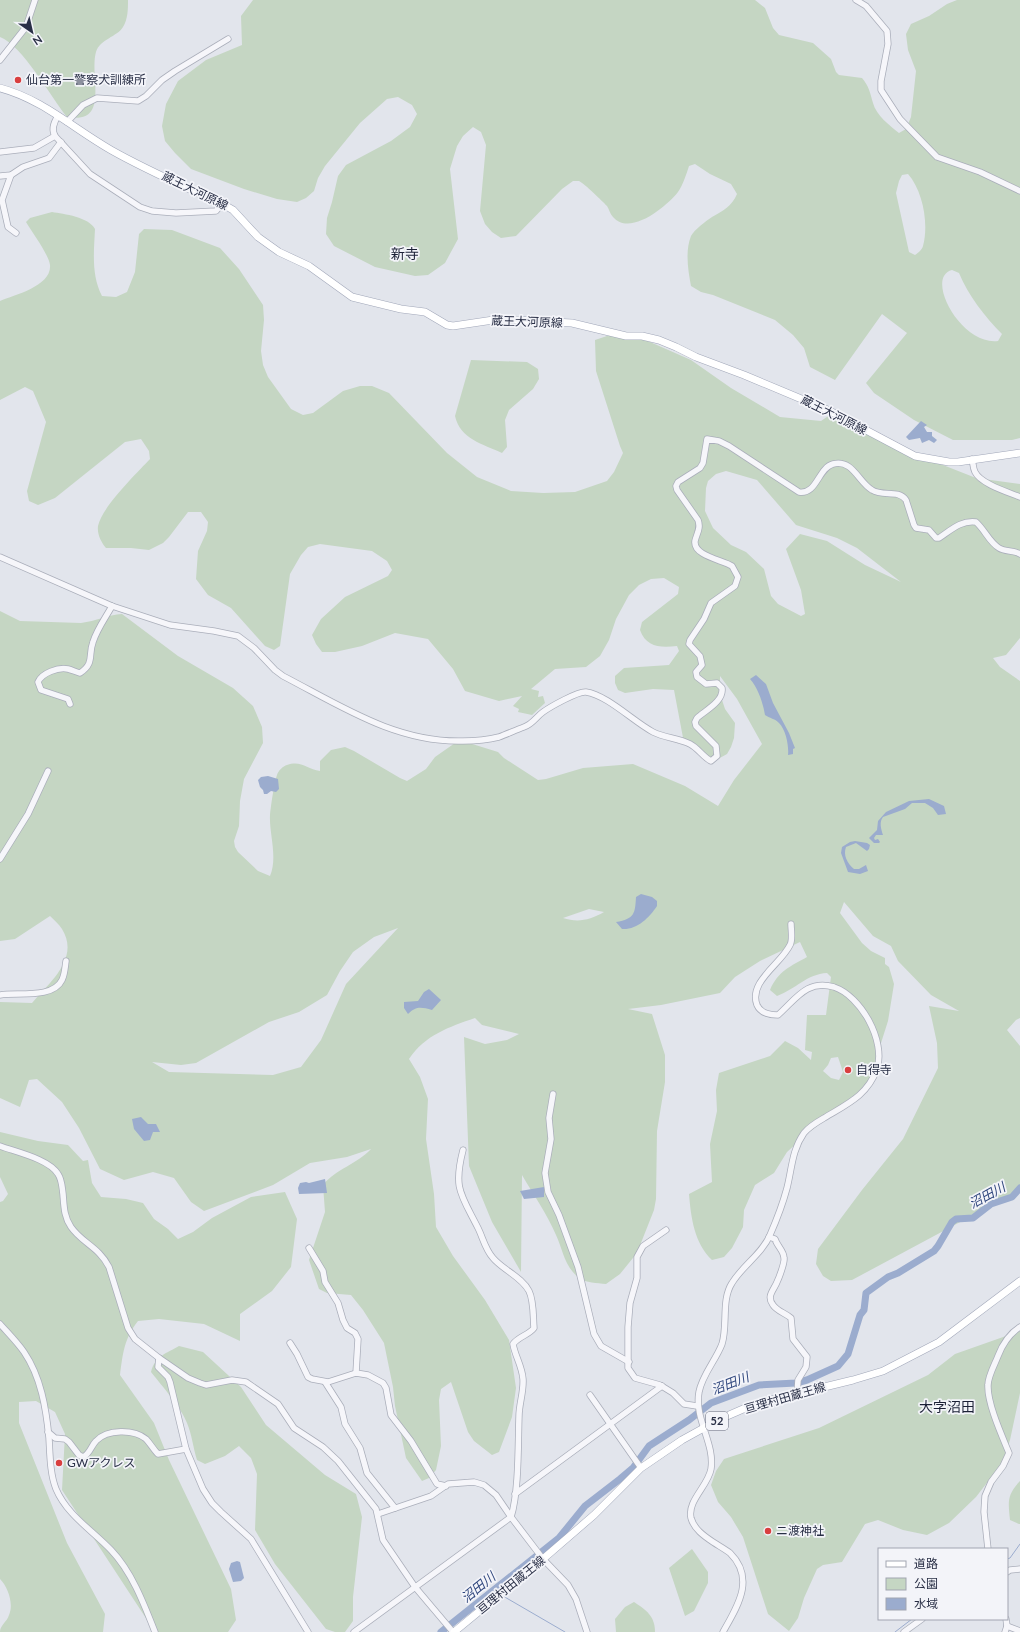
<svg xmlns="http://www.w3.org/2000/svg" width="1020" height="1632" font-family="Lato,'Noto Sans JP',sans-serif">
<style>
.green{fill:#c5d6c3;fill-rule:evenodd}
.water{fill:#9bacce}
.lines{fill:none;stroke-linecap:round;stroke-linejoin:round}
.stream{stroke:#9bacce;stroke-width:1}
.river{stroke:#9bacce;stroke-width:7}
.minor-casing{stroke:#aaaeba;stroke-width:7}
.major-casing{stroke:#a1a7b9;stroke-width:8}
.minor{stroke:#f6f6fa;stroke-width:5.5}
.major{stroke:#fff;stroke-width:7}
.poi-dot{fill:#d93f3f;stroke:#f3f4f9;stroke-width:1.5}
.labels{text-anchor:middle;stroke-width:3.5;stroke-linejoin:round;paint-order:stroke}
.shield{fill:#f3f4f9;stroke:#666a7c;stroke-width:1}
.shield-label{font-size:11px;font-weight:bold;fill:#292f46}
.poi-label{font-size:12px;fill:#292f46;stroke:#f3f4f9;text-anchor:start}
.street-label{font-size:12px;fill:#292f46;stroke:#f3f4f9}
.water-label{font-size:13px;font-style:italic;fill:#2f467d;stroke:#f3f4f9}
.quarter-label{font-size:14px;fill:#1b2036;stroke:#f3f4f9}
</style>
<rect width="100%" height="100%" fill="#e2e5ec"/>
<g class="green">
<path d="M0,0H128C128,9 128,19 123,27C117,37 100,39 96,52C89,76 111,125 67,117C51,97 22,45 0,37Z"/>
<path d="M253,0H755L765,8L773,28L779,35L813,43L831,59L836,72L839,75L862,78C869,86 870,93 873,103C876,115 890,126 899,133L906,129L911,117L916,71L908,50L906,34L911,24L929,16L947,4L957,0H1020V438L1012,440H953L914,420L874,393L866,383L907,333L882,314L835,380L810,367L804,348L793,335L775,320L713,295L701,292L691,286C688,270 685,251 691,236C694,230 706,221 712,217C723,211 732,206 737,194L731,184L710,174L695,164L689,166C686,175 683,185 678,192C667,206 630,237 613,217C610,214 609,209 607,206C602,201 585,184 579,181C577,181 575,181 573,181L562,189L516,236L501,238L492,232L485,224L480,211L486,145L481,132L473,127L463,136L457,146L450,169L458,239L445,263L428,275L415,276L375,267L334,246L326,234L327,218L332,202L338,176L346,165L391,141L410,127L417,114L412,105L398,97L387,99L360,123L325,166L318,178L314,191L306,198L297,202L277,199L244,189L191,169L175,153L165,141L162,126L166,104L178,81L206,60L242,45L241,16ZM908,174C923,191 929,224 923,246C922,250 918,253 915,255L909,252L896,193L899,181L902,175ZM952,270L959,273C968,295 985,317 1002,334L998,341C961,346 924,277 952,270Z"/>
<path d="M52,212C64,214 89,217 95,229C94,251 91,275 102,296L116,297L127,292L135,272L139,234L144,229L172,230L220,248L239,269L263,305L264,320L261,351L263,365L268,377L291,409L303,415L313,413L343,391L360,386H372L389,393L447,453L477,477L511,491L543,493L575,492L607,481L614,472L623,453L620,446L596,371L595,340L619,332L641,338L691,360L731,388L780,417L821,421L834,412L915,454L976,478L1020,484V638L1006,655L993,658L1000,667L1020,681V1018L1016,1020L1007,1030L1020,1046V1190L852,1280L831,1281L823,1276L816,1264L818,1249L862,1190L903,1139L938,1068L937,1043L929,1006L959,1011L931,995L898,961L891,946L873,936L844,902L840,913L862,943L871,951L885,958V964L889,967L894,984L888,1021L881,1043L880,1062L876,1078L832,1115L809,1132L787,1152L774,1173L755,1185L744,1210L743,1227L732,1248L724,1257L712,1260C694,1243 691,1217 689,1194L712,1182L710,1144L717,1111L716,1090L719,1073L770,1056L785,1041L798,1048L811,1060L812,1052L805,1050L807,1015H826L831,977L827,973C807,974 796,989 777,996L770,990C778,971 791,966 807,957L800,942L760,961L735,977L720,993L661,1005L628,1009L652,1014L665,1055V1082L657,1131L656,1199L654,1210L637,1253L620,1274L606,1284C597,1283 586,1283 579,1278C564,1266 563,1250 556,1235C547,1214 533,1194 522,1175L521,1272L492,1222L469,1166L464,1037L485,1044L507,1040L519,1034L482,1025L475,1018C449,1027 425,1035 409,1059L420,1077L428,1099L426,1139L434,1194L436,1227L453,1256L485,1300L509,1340L516,1388L512,1417L499,1452L492,1455L474,1441L468,1432L451,1382L441,1389L439,1400L441,1446L436,1470L429,1478L422,1481L406,1458L395,1406L393,1387L384,1343L363,1310L351,1295L327,1293L319,1289L309,1260L325,1212L323,1185C336,1169 357,1164 371,1149L347,1157L310,1163L273,1185L204,1211L191,1202L174,1178L153,1172L124,1180L100,1169L79,1128L62,1102L37,1079L29,1080L20,1107L0,1098V1002L32,1003C50,982 80,958 62,929C59,924 54,920 50,916L15,939L0,941V611L20,621L81,623C96,621 108,615 122,614L178,656L233,688L253,706L262,727L263,743L244,779L240,801L239,826L234,841L235,847L238,852L258,871L270,876C278,857 269,834 270,815C271,806 274,783 277,775C278,771 283,766 287,765C301,760 307,769 320,771V761L331,750L345,747L354,751L400,778L407,781L426,769L435,757L455,743H469L498,752L504,758L538,780L546,779L583,768L633,764L685,786L718,806L734,780L762,744L737,699L720,676V694L725,709L735,723L734,738L731,747L727,754L718,759L708,757L684,743L674,690L653,689L625,693L618,690L615,683V676L624,668L669,665L679,651L677,646C660,648 646,647 640,630L642,622L678,594L679,587L664,578L651,579L639,585L629,595L616,619L609,640L600,656L586,667L555,669L531,689L539,691L538,697L543,696L545,703L532,715L518,712L519,709L513,706L522,696L499,701L465,691L453,669L428,639L395,633L362,646L335,652H322L316,644L312,635L321,619L345,597L388,576L392,570L387,561L372,551L320,544L308,547L301,555L290,574L280,646L274,650L265,646L231,608L208,595L196,579L198,551L207,531L208,522L201,512H188L169,537L163,543L149,550L131,548H106C101,542 97,534 98,526C102,507 136,474 150,459L149,451L141,439L125,442L55,498L38,505L29,501L27,491L46,422L33,391L25,387L0,400V301C15,295 52,286 50,265C49,255 32,232 26,222L30,218ZM726,471L757,480L796,525L837,538L857,548L901,582L865,565L827,541L800,534L786,549L801,590L805,614L801,616L778,604L771,596L764,569L746,552L731,545L713,528L705,511L706,488L708,481L716,474ZM589,909L604,912C590,920 578,923 563,918ZM398,928L346,984L321,1040L301,1067L273,1075L169,1072L152,1062L181,1065L196,1063L269,1022L299,1012L327,995L340,971L353,952L374,937ZM838,1057L843,1072L839,1080L831,1078L823,1071L828,1065L831,1058Z"/>
<path d="M471,360L527,362L538,369L539,379L533,389L509,410L505,420L507,447L502,453C483,444 460,439 455,416Z"/>
<path d="M0,1132L38,1141L68,1145L83,1161L88,1160L92,1183L101,1197L126,1199L143,1203L154,1219L168,1229L178,1239L193,1232L212,1218L251,1197L285,1192L297,1219L291,1267L272,1291L240,1314V1341L204,1324L159,1319L138,1321C124,1339 123,1353 120,1375L154,1423L169,1460L231,1589L236,1620L228,1632H155L62,1490L65,1434L55,1412L36,1401L19,1402V1423L67,1543L105,1614L103,1632H0C0,1625 7,1622 9,1615C14,1604 8,1587 0,1579V1202L3,1201L8,1194L0,1177Z"/>
<polygon points="1020,1331 1020,1393 1010,1440 1003,1462 976,1497 949,1523 927,1535 903,1530 878,1520 865,1524 842,1562 823,1565 817,1569 804,1598 798,1618 789,1631 768,1614 743,1537 731,1517 718,1502 711,1485 716,1471 724,1459 819,1428 928,1375 955,1354"/>
<path d="M179,1346L203,1352L241,1387L266,1425L325,1475L356,1494L362,1517L353,1597V1621L345,1632H335L326,1629L275,1564L255,1530L257,1474L251,1458L239,1446L225,1456L205,1464L197,1460C193,1447 192,1435 187,1423C181,1407 162,1386 151,1372C155,1356 167,1353 179,1346Z"/>
<path d="M1020,1481V1524H1019L1010,1520C1008,1501 1007,1495 1020,1481Z"/>
<polygon points="692,1549 708,1572 708,1583 694,1611 685,1616 669,1568"/>
<path d="M634,1602C646,1610 655,1616 655,1632H616L615,1619L625,1607Z"/>
</g>
<g class="water">
<polygon points="921,421 927,425 924,427 927,432 932,432 932,436 937,440 934,443 929,440 922,443 920,438 909,440 906,437"/>
<path d="M756,675L766,684L773,703L789,733L795,748L793,749V754L788,755C789,746 786,730 779,723C776,719 769,718 765,715C763,703 758,688 750,679Z"/>
<polygon points="268,776 278,779 279,789 276,792 271,791 267,794 264,794 263,790 260,787 258,780 261,777"/>
<path d="M929,799L944,806L946,814L938,815L933,808L925,803H912L905,809L883,817C879,822 881,829 883,835H876L874,838L875,840L878,839L880,842L879,843H874L869,838L877,830L878,821L886,812L909,801Z"/>
<path d="M855,841L867,843L870,845L869,849L867,851L856,843L846,847C843,855 847,863 854,869H859L866,865L868,871L860,874L848,872L841,853L842,847L850,842Z"/>
<path d="M641,894L652,897L657,901V906C649,918 637,930 622,929L616,922C635,919 635,913 636,897Z"/>
<path d="M429,989L441,1000L432,1010C421,1007 416,1006 408,1014L404,1008V1002L418,1001L424,992Z"/>
<polygon points="141,1117 148,1124 156,1124 160,1132 153,1132 150,1140 144,1141 134,1129 132,1119"/>
<polygon points="325,1179 327,1193 299,1194 298,1188 300,1183 306,1182 309,1183"/>
<polygon points="544,1187 544,1197 524,1199 520,1191"/>
<polygon points="237,1561 240,1562 244,1578 241,1581 233,1582 229,1569 231,1563"/>
</g>
<g class="lines">
<g class="stream">
<polyline points="1007,1559 1010,1558 1020,1544"/>
<polyline points="494,1590 497,1592"/>
<polyline points="503,1596 565,1632"/>
<polyline points="895,1632 912,1619"/>
</g>
<polyline class="river" points="441,1632 559,1538 585,1506 620,1479 633,1468 649,1446 689,1420 711,1403 759,1385 796,1383 807,1380 838,1366 848,1354 860,1315 864,1310 866,1293 888,1277 898,1273 934,1251 938,1246 952,1222 956,1219 973,1218 991,1204 1012,1197 1020,1188"/>
<g class="minor-casing">
<g id="minor">
<polyline points="856,0 866,6 887,31 888,44 881,81 881,90 900,119 937,157 980,172 1020,191"/>
<polyline points="0,60 26,27 35,0"/>
<path d="M58,116C54,122 51,129 55,136L90,174L140,207L152,211L176,213L216,211L222,204"/>
<polyline points="67,122 83,105 97,98 138,101 146,96 162,80 175,71 228,39"/>
<polyline points="0,152 34,148 55,136"/>
<polyline points="11,175 2,200 8,227 16,233"/>
<polyline points="0,176 11,175 23,167 49,158 61,142"/>
<path d="M972,459C973,463 973,468 975,472C981,484 1008,492 1020,497"/>
<path d="M0,557L112,606L170,625L214,631L238,636L254,648L275,670L283,676C341,706 396,743 463,741C474,741 487,740 499,737C507,734 516,730 524,727C533,724 536,717 543,712C550,707 578,691 586,692C607,695 634,722 653,732C665,738 678,738 690,744C698,748 703,757 711,761L717,756L716,746L696,726L695,722L697,718C706,710 724,701 722,688L717,683L706,684L697,677L696,672L702,665L700,656L689,644L690,640L704,619L711,603L735,586L738,577L732,566C723,560 693,556 695,541C697,533 701,528 698,520L677,490L676,486L678,482L700,468L703,463L707,439L719,441L729,446L799,492C817,495 818,468 833,464C853,459 858,482 872,490C883,497 898,489 906,500L914,525L916,528L929,530L936,538H939C951,530 961,520 976,522C985,530 989,542 999,548C1005,552 1014,550 1020,554"/>
<path d="M70,704L68,699L41,690L38,682C42,673 58,667 68,669C72,670 76,672 80,673C95,663 88,655 93,642C97,629 106,617 112,606"/>
<polyline points="0,859 28,814 48,771"/>
<path d="M0,995C17,992 53,999 62,980C65,974 65,967 66,961"/>
<polyline points="553,1094 549,1118 551,1139 545,1173 548,1192 559,1215 578,1267 594,1334 601,1346 629,1362"/>
<path d="M0,1146C16,1152 49,1159 58,1174C62,1180 62,1187 63,1194C64,1206 64,1217 71,1227C82,1243 99,1247 109,1267L128,1328L135,1339L159,1358L188,1378L200,1383L206,1385L232,1380L246,1382L278,1404L294,1428L323,1447L338,1461L376,1509L383,1540L415,1587L453,1632"/>
<polyline points="666,1230 643,1246 637,1257 637,1278 630,1303 628,1327 628,1368 635,1378 660,1385 673,1393 684,1404 697,1406"/>
<path d="M769,1237L775,1239C777,1246 784,1251 784,1258C785,1262 779,1278 777,1282C774,1290 766,1296 773,1305C777,1311 785,1313 791,1318L793,1339L807,1357L806,1367L798,1380L797,1394"/>
<polyline points="309,1248 323,1271 325,1282 338,1303 343,1320 347,1328 355,1333 358,1339 356,1373"/>
<path d="M0,1324C8,1333 17,1342 24,1352C41,1377 46,1408 49,1438C50,1455 50,1474 56,1489C67,1515 92,1530 111,1550C132,1572 144,1604 155,1632"/>
<polyline points="290,1343 297,1354 308,1377 312,1379 328,1382 356,1373 368,1375 383,1383 386,1388 391,1415 411,1441 437,1484 446,1486"/>
<polyline points="159,1358 158,1367 168,1377 170,1382 186,1449 203,1489 212,1503 221,1512 251,1539 308,1632"/>
<polyline points="325,1382 341,1407 345,1424 360,1448 367,1473 395,1508"/>
<polyline points="590,1395 641,1468"/>
<path d="M48,1432L55,1438L65,1439L69,1442L79,1455L83,1457C90,1454 91,1446 96,1441C107,1429 134,1429 146,1439C150,1443 153,1449 158,1454L186,1449"/>
<polyline points="515,1494 662,1386"/>
<polyline points="378,1514 431,1496 448,1484 474,1482 484,1485 496,1495 511,1517 543,1559 568,1585 576,1599 587,1632"/>
<path d="M988,1549L984,1512L985,1496L991,1482L1003,1466L1009,1453C1002,1436 987,1403 988,1385C988,1376 995,1364 998,1356C1003,1343 1009,1334 1020,1327"/>
<polyline points="1007,1572 1010,1570 1020,1569"/>
<polyline points="1007,1626 1020,1631"/>
<path d="M354,1632L511,1517C519,1492 518,1444 519,1416C519,1404 524,1391 523,1379C522,1366 515,1356 513,1344C519,1336 529,1335 534,1328C533,1317 534,1301 529,1291C522,1277 503,1270 493,1258C485,1249 483,1238 478,1228C461,1194 453,1189 463,1150"/>
<path d="M723,1632C737,1607 756,1579 730,1553C725,1549 719,1546 713,1542C704,1536 694,1529 691,1518C687,1501 708,1486 711,1469C715,1443 694,1419 699,1392C702,1375 716,1360 722,1344C728,1325 721,1300 732,1283C743,1265 762,1254 770,1235C777,1219 783,1203 787,1188C792,1168 792,1150 804,1133C809,1127 817,1122 824,1118C847,1104 867,1096 877,1069C886,1041 861,996 834,987C807,979 796,999 778,1015C770,1015 761,1014 757,1005C748,982 781,964 790,945C793,940 791,930 791,924"/>
<polyline points="904,1632 922,1619"/>
<polyline points="1005,1632 1007,1626 1006,1619"/>
</g>
</g>
<g class="major-casing">
<g id="major">
<path d="M0,88C42,99 74,129 111,150C148,171 188,188 226,206L233,210L258,237L279,252L309,266L352,297L401,309L425,312L447,325L453,326L500,319L572,323L626,336H642L659,340L676,347L696,357L744,375L830,411L915,456L949,462H958L1020,453"/>
<polyline points="454,1632 543,1559 594,1515 641,1468 682,1440 720,1419 750,1406 771,1400 853,1380 883,1371 939,1342 1020,1281"/>
</g>
</g>
<use href="#minor" class="minor"/>
<use href="#major" class="major"/>
</g>
<g class="poi-dot">
<circle cx="18" cy="80" r="4"/>
<circle cx="848" cy="1070" r="4"/>
<circle cx="59" cy="1463" r="4"/>
<circle cx="768" cy="1531" r="4"/>
</g>
<g class="labels">
<rect class="shield" x="706" y="1412" width="22" height="18" rx="3"/>
<g class="shield-label">
<text x="717" y="1425">52</text>
</g>
<g class="poi-label">
<text x="26" y="84">仙台第一警察犬訓練所</text>
<text x="856" y="1074">自得寺</text>
<text x="67" y="1467">GWアクレス</text>
<text x="776" y="1535">ニ渡神社</text>
</g>
<g class="street-label">
<text transform="translate(195 191) rotate(26)" y="4">蔵王大河原線</text>
<text transform="translate(527 322) rotate(2)" y="4">蔵王大河原線</text>
<text transform="translate(834 415) rotate(27)" y="4">蔵王大河原線</text>
<text transform="translate(785 1398) rotate(-16)" y="4">亘理村田蔵王線</text>
<text transform="translate(511 1585) rotate(-39)" y="4">亘理村田蔵王線</text>
</g>
<g class="water-label">
<text transform="translate(987 1195) rotate(-29)" y="5">沼田川</text>
<text transform="translate(730 1383) rotate(-21)" y="5">沼田川</text>
<text transform="translate(478 1587) rotate(-39)" y="5">沼田川</text>
</g>
<g class="quarter-label">
<text x="405" y="259">新寺</text>
<text x="947" y="1412">大字沼田</text>
</g>
</g>
<rect x="878" y="1548" width="130" height="72" fill="#f3f4f9" stroke="#a2a5b1"/>
<rect x="886" y="1561" width="20" height="6" fill="#ffffff" stroke="#a2a5b1"/>
<text x="914" y="1568" font-size="12" fill="#292f46">道路</text>
<rect x="886" y="1578" width="20" height="12" fill="#c5d6c3" stroke="#a2a5b1"/>
<text x="914" y="1588" font-size="12" fill="#292f46">公園</text>
<rect x="886" y="1598" width="20" height="12" fill="#9bacce" stroke="#a2a5b1"/>
<text x="914" y="1608" font-size="12" fill="#292f46">水域</text>
<g transform="translate(32 32) rotate(146)" stroke="#f3f4f9" stroke-width="3" paint-order="stroke">
<path d="M0-3L7 15L0 10L-7 15Z" fill="#292f46"/>
<text y="-6" font-size="11" font-weight="bold" text-anchor="middle" fill="#292f46">N</text>
</g>
</svg>
